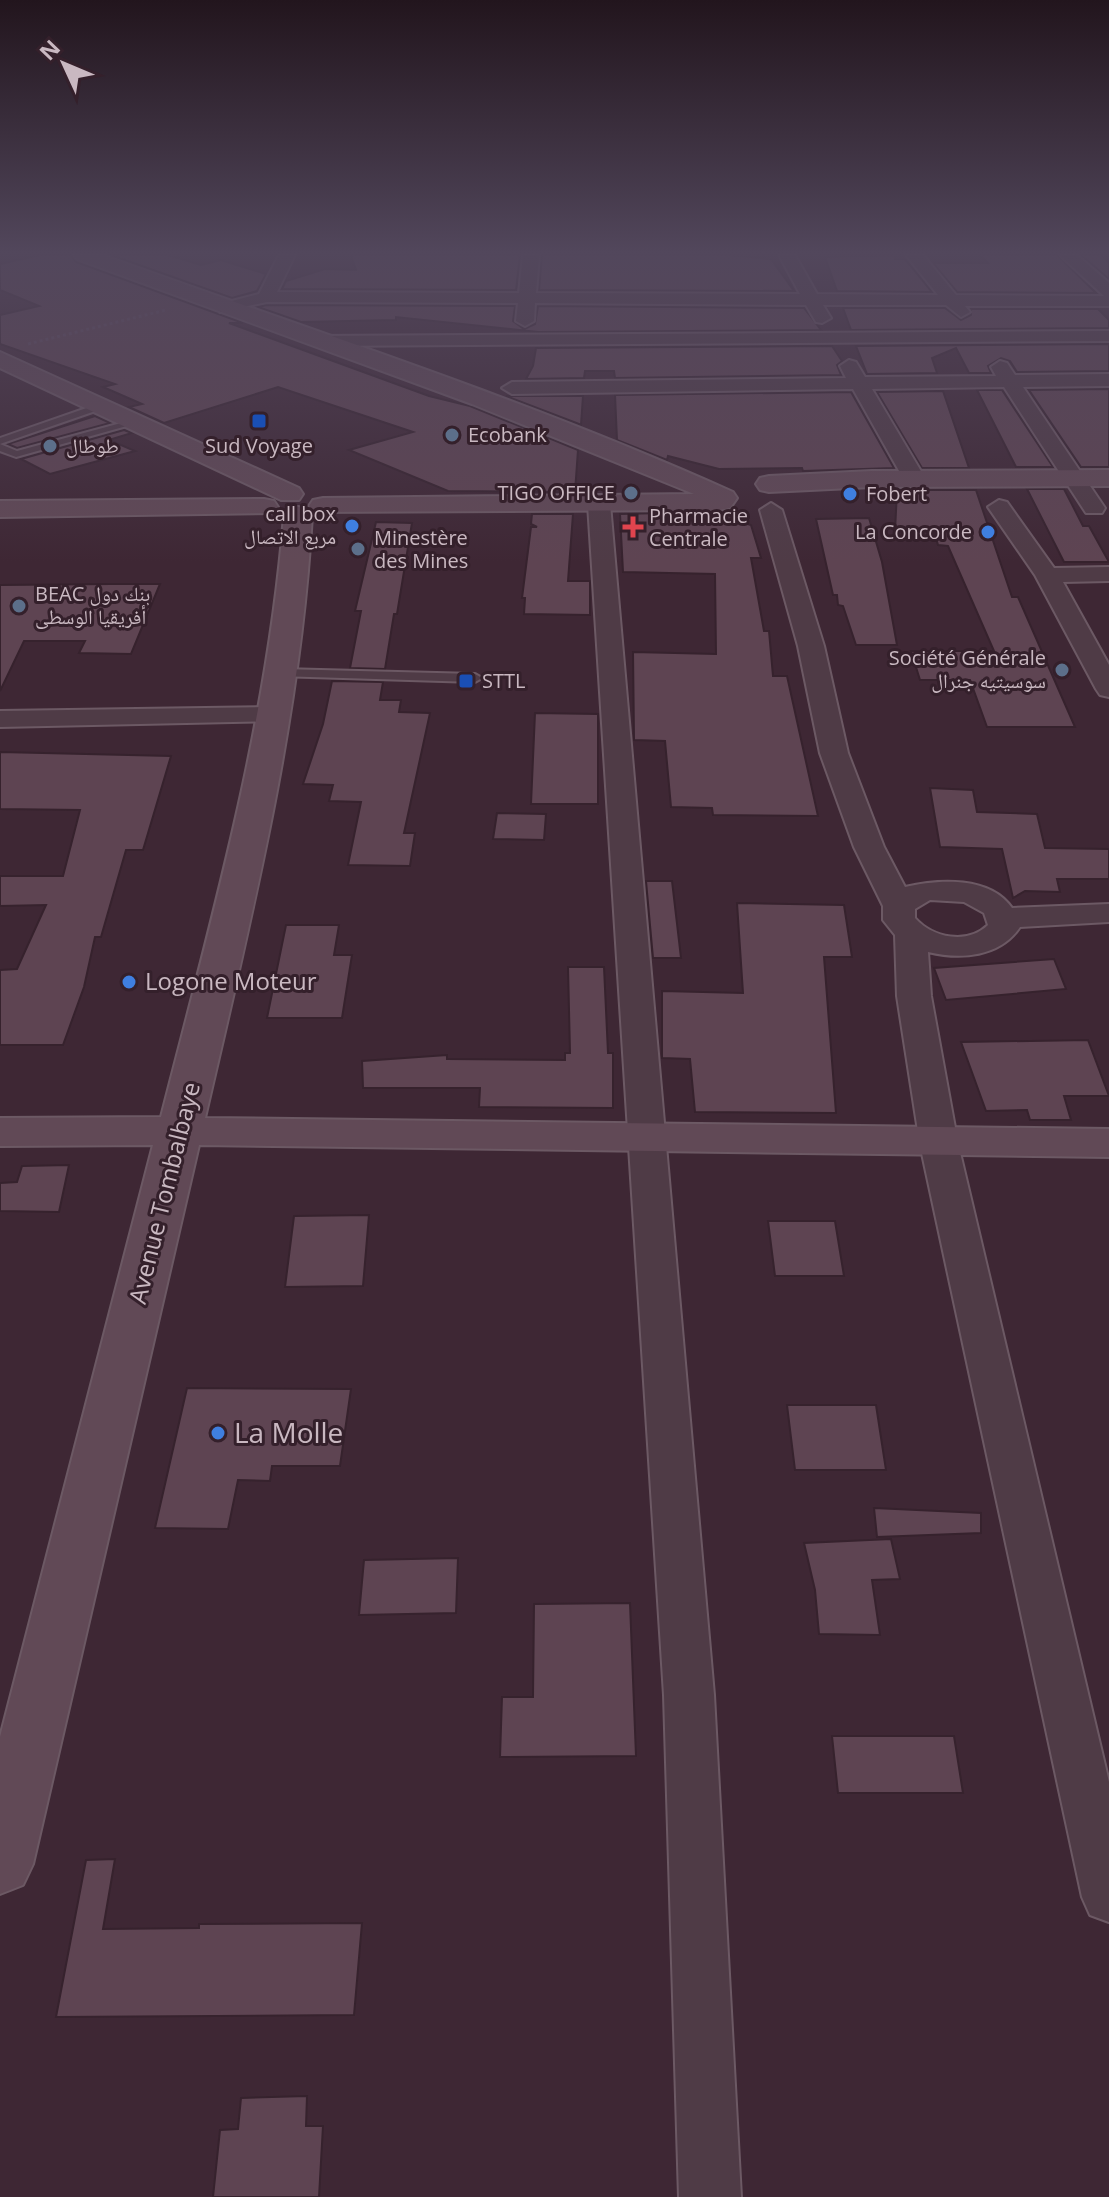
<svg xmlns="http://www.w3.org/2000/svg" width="1109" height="2197" font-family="'Open Sans','Noto Naskh Arabic',sans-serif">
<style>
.building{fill:#5e4452;stroke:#36222d;stroke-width:2}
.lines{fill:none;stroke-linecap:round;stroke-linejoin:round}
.lane-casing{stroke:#6c5964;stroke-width:4}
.street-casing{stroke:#6c5964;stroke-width:4}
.secondary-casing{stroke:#6c5964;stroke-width:4}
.path{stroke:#645064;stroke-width:3;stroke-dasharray:3 3;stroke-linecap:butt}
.lane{fill:#4f3b46;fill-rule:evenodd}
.street{fill:#4f3b46;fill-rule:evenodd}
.secondary{fill:#614956;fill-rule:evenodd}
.transit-dot{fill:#1a4fb4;stroke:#34202b;stroke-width:3}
.service-dot{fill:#5c6f8a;stroke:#34202b;stroke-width:3}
.shop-dot{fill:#3f7fe0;stroke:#34202b;stroke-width:3}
.health-dot{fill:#e0444e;stroke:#34202b;stroke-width:3}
.labels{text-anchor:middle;stroke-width:6;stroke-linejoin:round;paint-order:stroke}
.far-poi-label{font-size:20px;fill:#c9b8c1;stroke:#34202b;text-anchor:start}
.poi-label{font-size:24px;fill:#c9b8c1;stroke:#34202b;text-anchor:start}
.street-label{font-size:24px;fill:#c9b8c1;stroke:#34202b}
.near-poi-label{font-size:28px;fill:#c9b8c1;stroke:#34202b;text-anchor:start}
</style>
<rect width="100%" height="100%" fill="#3e2734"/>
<g class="building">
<polygon points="40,255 71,255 76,262 243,323 229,323 429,396 470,406 578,450 575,492 448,491 349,450 413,432 278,387 164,423 129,407 142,404 103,387 115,384 0,344 0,315 39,306 0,290 0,264"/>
<polygon points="111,255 168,255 201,265 221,260 266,274 257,291 232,298"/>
<polygon points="351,255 520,255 516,290 282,289 286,281 325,269 356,270"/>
<polygon points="542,255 730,255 771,259 794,291 539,290"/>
<polygon points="894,255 895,259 905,259 932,292 837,291 825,257"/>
<polygon points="980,255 1057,255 1096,293 957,292 933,263 988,263"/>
<polygon points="1081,255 1102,255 1109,263 1109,279"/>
<polygon points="267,305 515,306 513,321 524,329 535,324 538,306 804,308 821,330 538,332 396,317 396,320 301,322 258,307"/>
<polygon points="843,308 945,308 961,320 971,315 971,309 1098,309 1109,320 1109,328 851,330"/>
<polygon points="1109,344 1109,371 1017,372 1010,361 1001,358 988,366 991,373 969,373 956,348 932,358 937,373 867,374 856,346"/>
<polygon points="832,346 842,361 837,365 841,375 615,378 614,371 585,371 584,378 526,379 533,366 536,348"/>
<polygon points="1109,389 1109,467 1081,467 1029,390"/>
<polygon points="977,390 1002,390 1053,467 1016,467"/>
<polygon points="943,391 969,468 922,468 877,392"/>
<polygon points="851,392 894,468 803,471 802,468 719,469 668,456 667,460 617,440 615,395"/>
<polygon points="506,396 583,396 581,425 579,424"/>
<polygon points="95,416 110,423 17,448 8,444"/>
<polygon points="124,430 132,433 109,440 135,451 50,474 21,459"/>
<polygon points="1027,489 1064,489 1083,526 1089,526 1109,562 1064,562"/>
<polygon points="886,490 976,490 1012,597 1018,597 1075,727 987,727 970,680 920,680 911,651 994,651 948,546 938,545 934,531 895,531 897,491"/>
<polygon points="663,513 663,521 734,520 751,525 761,558 751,558 764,631 769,631 773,676 787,676 818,816 713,815 712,808 671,807 665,741 634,740 633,652 716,654 715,574 623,572 620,514"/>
<polygon points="532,514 573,514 568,581 590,581 590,615 524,614 525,598 522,598 531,527 537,527 531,524"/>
<polygon points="869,518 882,562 897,645 856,645 843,606 838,605 837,595 833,595 816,519"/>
<polygon points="376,522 412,523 397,614 394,614 385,669 350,668 361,611 355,611"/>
<polygon points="111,584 160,584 131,654 79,653 85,641 24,641 0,691 0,585"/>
<polygon points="332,681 383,682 380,700 401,700 399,712 430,713 404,833 415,833 410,866 348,865 361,802 329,801 333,785 303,784 323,724"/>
<polygon points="535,713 598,714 598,804 531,804"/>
<polygon points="0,752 171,756 143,850 126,850 101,937 95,937 84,987 63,1045 0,1045 0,970 17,969 46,905 0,906 0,876 63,876 80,810 0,809"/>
<polygon points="930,788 973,790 977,812 1037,814 1045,848 1109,849 1109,879 1057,879 1060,892 1025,891 1013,898 1002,849 940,847"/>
<polygon points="497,813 546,814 544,840 493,839"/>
<polygon points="646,881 672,881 681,958 653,958"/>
<polygon points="737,903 844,905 852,957 824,957 836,1113 695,1112 690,1059 662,1058 662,991 743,993"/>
<polygon points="286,925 339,925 334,955 352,955 342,1018 267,1018"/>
<polygon points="1054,959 1066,989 946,1000 934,968"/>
<polygon points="568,967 604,967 608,1053 613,1053 613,1108 479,1107 480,1088 363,1088 362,1061 447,1055 447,1059 565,1060 565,1053 570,1053"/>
<polygon points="1088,1040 1109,1096 1064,1096 1071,1120 1030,1120 1027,1110 986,1111 961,1042"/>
<polygon points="69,1165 59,1212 0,1211 0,1183 17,1182 22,1166"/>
<polygon points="369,1215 363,1286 285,1287 294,1216"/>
<polygon points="768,1221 835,1221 844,1276 775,1276"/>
<polygon points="187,1388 351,1389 340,1466 272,1466 270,1481 238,1480 228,1529 155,1528"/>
<polygon points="787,1405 876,1405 886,1470 795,1470"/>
<polygon points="874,1508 981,1513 981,1533 877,1537"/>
<polygon points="891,1539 900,1579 872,1580 880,1635 819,1634 815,1590 804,1543"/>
<polygon points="458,1558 456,1613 359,1615 364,1560"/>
<polygon points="630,1603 636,1756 500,1757 502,1697 533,1697 534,1604"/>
<polygon points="832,1736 954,1736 963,1793 838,1793"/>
<polygon points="115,1859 103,1929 199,1928 199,1924 362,1923 354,2015 56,2017 86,1860"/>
<polygon points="307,2096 306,2126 323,2126 319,2197 213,2197 220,2130 238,2129 241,2098"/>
</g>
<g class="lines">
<g class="lane-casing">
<g id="lane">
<polygon points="101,403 104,404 104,408 0,444 17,451 136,419 141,422 16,457 0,451 0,438"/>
<polygon points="282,669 475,674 482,678 475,682 277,676 277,670"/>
</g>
</g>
<g class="street-casing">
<g id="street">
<polygon points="279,255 295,255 277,292 519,293 523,255 539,255 536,293 800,294 779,255 795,255 817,294 938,295 906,255 923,255 956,295 1104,296 1060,255 1077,255 1109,283 1109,306 965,306 970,312 961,317 946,305 823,305 831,318 822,323 816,322 806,305 535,303 534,321 525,326 516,321 518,303 267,302 220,312 220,304 259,294"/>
<polygon points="1109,331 1109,341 317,346 308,341 317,336"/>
<polygon points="849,360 856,362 865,377 996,376 991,367 1000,361 1007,363 1015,375 1109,374 1109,386 1023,387 1105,508 1102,513 1086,513 1004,387 872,389 925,478 914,484 903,478 853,389 512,394 502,388 512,382 846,378 840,366"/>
<polygon points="599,497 610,504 714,1695 741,2197 679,2197 664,1695 588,504"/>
<polygon points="999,500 1007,502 1054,568 1109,567 1109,581 1063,582 1109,665 1109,697 1100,695 1096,689 1035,575 988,507"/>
<path d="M771,503L782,510L824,646L848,753L884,847L905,887C939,879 990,876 1012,908L1109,904V922L1020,927C1000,957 961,960 928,952L931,996L958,1144L1109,1782V1922L1090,1915L1082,1897L920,1144L897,996L895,935L883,920V906L854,847L820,753L798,646L760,510ZM930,900L964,902L984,913L988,925C967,945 933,938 915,918V909Z"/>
<polygon points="275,707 285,709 289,715 285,721 0,727 0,711"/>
</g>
</g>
<g class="secondary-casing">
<g id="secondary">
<path d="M74,255H102C313,331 529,400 733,492L737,498L730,508L720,510L313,512L309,506L313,500L323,498L694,494L472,404L77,259Z"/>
<polygon points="0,352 299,488 303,494 299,500 281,500 0,368"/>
<polygon points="1109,470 1109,486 872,487 769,492 760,490 756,484 760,478 769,476 872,471"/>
<polygon points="264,499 274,501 278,507 274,513 0,517 0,501"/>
<path d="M298,507L308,509L312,515C301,720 251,918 205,1118L1109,1129V1157L199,1145L33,1864L23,1885L0,1894V1737L153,1145L0,1146V1118L161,1117C212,918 268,721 284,515L288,509Z"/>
</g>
</g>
<polyline class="path" points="28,344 166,310"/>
<use href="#lane" class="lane"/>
<use href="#street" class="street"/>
<use href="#secondary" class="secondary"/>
</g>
<linearGradient id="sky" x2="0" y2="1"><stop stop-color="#22151d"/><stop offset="0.45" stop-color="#52475c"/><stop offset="1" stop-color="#52475c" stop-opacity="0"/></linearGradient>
<rect width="1109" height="562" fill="url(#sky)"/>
<g class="transit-dot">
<rect x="251" y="413" width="16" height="16" rx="4"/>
<rect x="458" y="673" width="16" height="16" rx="4"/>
</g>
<g class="service-dot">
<circle cx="452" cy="435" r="8"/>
<circle cx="50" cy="446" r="8"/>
<circle cx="631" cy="493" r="8"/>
<circle cx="358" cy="549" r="8"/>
<circle cx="19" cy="606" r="8"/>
<circle cx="1062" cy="670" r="8"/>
</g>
<g class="shop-dot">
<circle cx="850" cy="494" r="8"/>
<circle cx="352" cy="526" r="8"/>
<circle cx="988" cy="532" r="8"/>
<circle cx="129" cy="982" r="8"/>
<circle cx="218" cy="1433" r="8"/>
</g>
<path class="health-dot" d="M629 515h8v8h8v8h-8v8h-8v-8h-8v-8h8z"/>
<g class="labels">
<g class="far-poi-label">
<text x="468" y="442">Ecobank</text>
<text x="66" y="453">طوطال</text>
<text x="259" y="453" text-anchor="middle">Sud Voyage</text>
<text x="615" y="500" text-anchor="end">TIGO OFFICE</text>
<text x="866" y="501">Fobert</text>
<text x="336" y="521" text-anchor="end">call box<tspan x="336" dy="23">مربع الاتصال</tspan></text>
<text x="649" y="523">Pharmacie<tspan x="649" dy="23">Centrale</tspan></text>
<text x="972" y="539" text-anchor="end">La Concorde</text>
<text x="374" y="545">Minestère<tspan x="374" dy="23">des Mines</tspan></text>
<text x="35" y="601">BEAC بنك دول<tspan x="35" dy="23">أفريقيا الوسطى</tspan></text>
<text x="1046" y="665" text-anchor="end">Société Générale<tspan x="1046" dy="23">سوسيتيه جنرال</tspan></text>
<text x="482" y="688">STTL</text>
</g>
<g class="poi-label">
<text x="145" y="990">Logone Moteur</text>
</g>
<g class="street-label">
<text transform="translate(165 1193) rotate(-76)" y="8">Avenue Tombalbaye</text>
</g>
<g class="near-poi-label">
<text x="234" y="1443">La Molle</text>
</g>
</g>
<g transform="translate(64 64) rotate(314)" stroke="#34202b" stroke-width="6" paint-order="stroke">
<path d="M0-6L14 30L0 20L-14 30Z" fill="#c9b8c1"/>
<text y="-12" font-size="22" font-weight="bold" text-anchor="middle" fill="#c9b8c1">N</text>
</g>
</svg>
